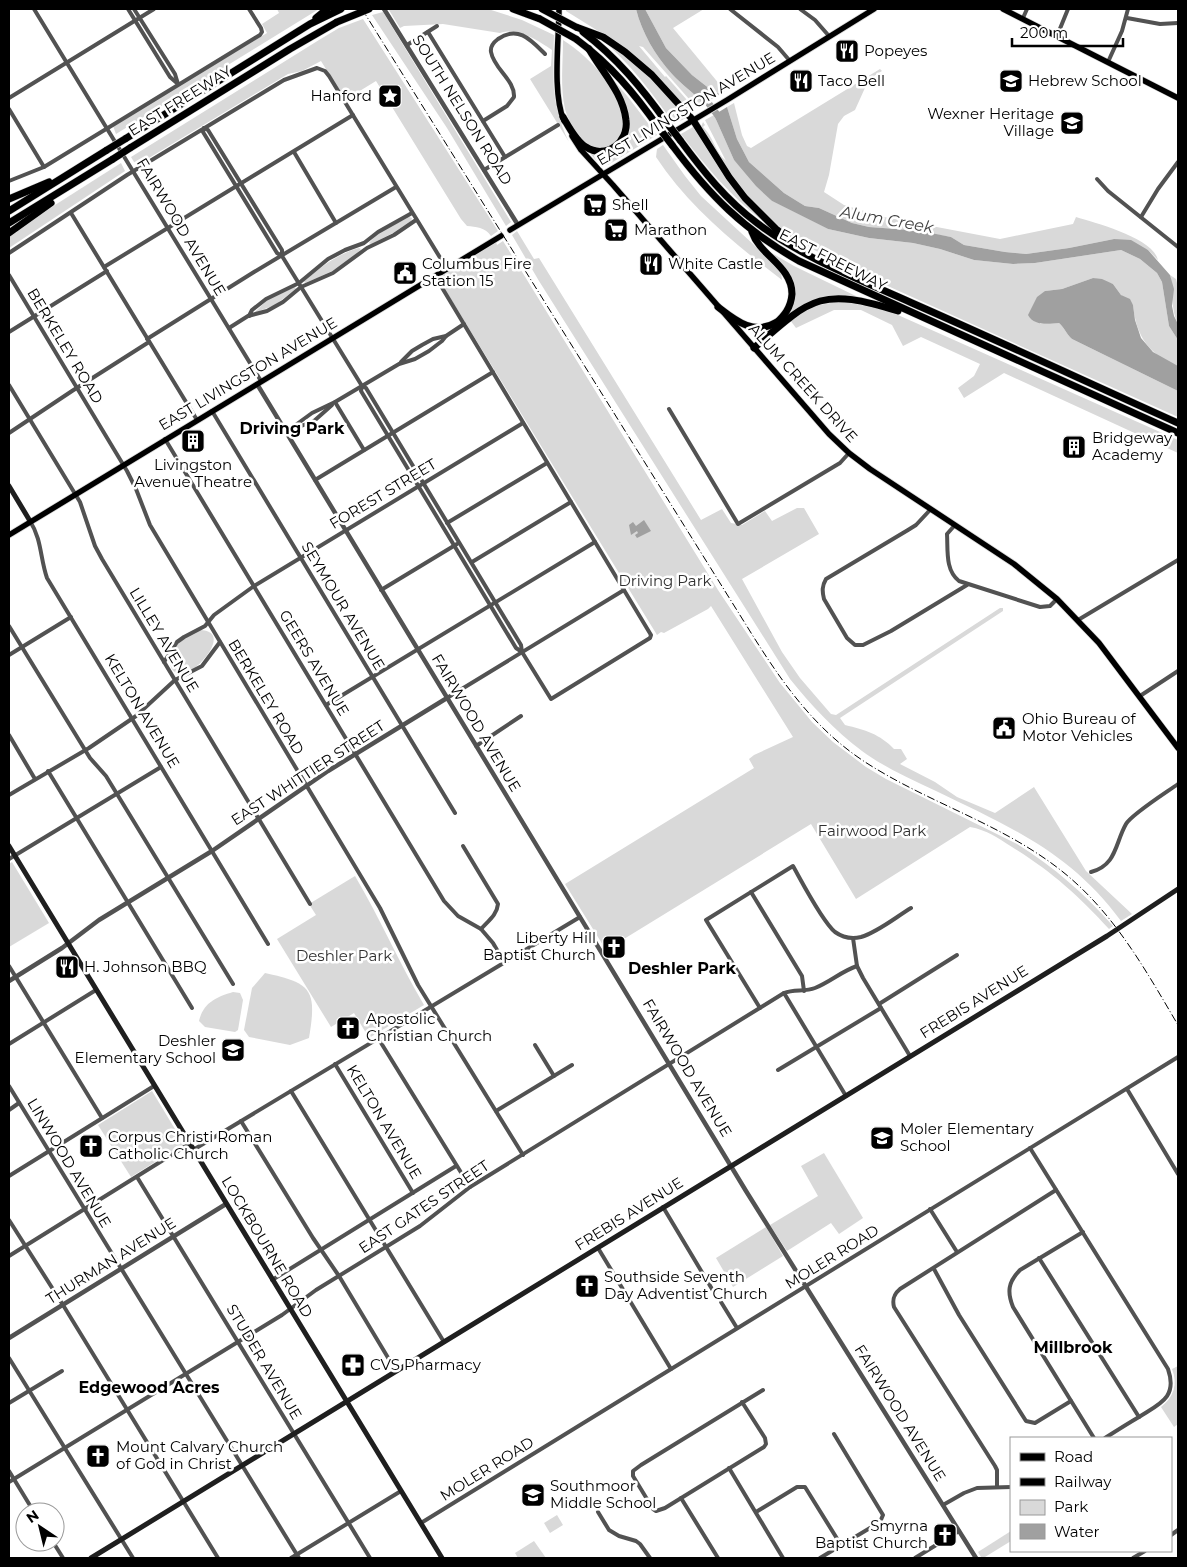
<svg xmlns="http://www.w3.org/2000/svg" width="1187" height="1567" font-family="Montserrat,sans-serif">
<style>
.green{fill:#d9d9d9}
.water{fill:#a0a0a0}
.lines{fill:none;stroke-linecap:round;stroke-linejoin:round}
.river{stroke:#a0a0a0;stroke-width:7}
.primary-casing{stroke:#dbdbdb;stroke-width:7}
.motorway-casing{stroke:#dbdbdb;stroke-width:8}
.minor{stroke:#525252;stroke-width:4}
.tertiary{stroke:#525252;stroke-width:4.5}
.secondary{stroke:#1f1f1f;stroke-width:5}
.primary{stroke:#000;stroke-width:5.5}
.motorway{stroke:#000;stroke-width:7}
.rail{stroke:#000;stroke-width:1;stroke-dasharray:8 2.5 1 2.5;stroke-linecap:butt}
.motorway-bridge-casing{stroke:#dbdbdb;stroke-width:8;stroke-linecap:butt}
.motorway-bridge{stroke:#000;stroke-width:7}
.labels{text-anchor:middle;stroke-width:5;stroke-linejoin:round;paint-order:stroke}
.poi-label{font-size:15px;fill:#000;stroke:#fff;text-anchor:start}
.street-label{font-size:15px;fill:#000;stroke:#fff}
.park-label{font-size:15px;fill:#303030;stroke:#fff}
.water-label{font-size:16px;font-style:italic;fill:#414141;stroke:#fff}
.neighbourhood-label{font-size:16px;font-weight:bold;fill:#000;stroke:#fff}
</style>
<rect width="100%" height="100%" fill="#fff"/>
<g class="green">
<polygon points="277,9 319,9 116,134 113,126 117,123 267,33 262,24 279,13"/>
<path d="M397,9H488L522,20L554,35C553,78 550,102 569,142L530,79L551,66L552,50C537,40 519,27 500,33L443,24L404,26L400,28L389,10Z"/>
<path d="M566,9H636C642,33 655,55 672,74C682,85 694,93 704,104L697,108L643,47L639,46L665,77L666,76L694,108L695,110L690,111L603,34L566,11Z"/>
<polygon points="645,9 704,9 673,28 725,91 722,93 715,93 692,75 666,48"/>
<polygon points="383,12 511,222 506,226 447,128 372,15"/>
<path d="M363,19L498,231L491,236C485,227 476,227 467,226L461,219L376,81L345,100L321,61L302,71L288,74L139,164L134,162L131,157L319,40L339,28Z"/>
<path d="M600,37L642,69L685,114L686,118L674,124C652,93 630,63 600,38Z"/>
<path d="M563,40C590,57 633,100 621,135C615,151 594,151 582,142C576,137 567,117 565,109C560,87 563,63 563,40Z"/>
<path d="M880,69L882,71L869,79L855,110L844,116L838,124L829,175L824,192L844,205L884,217L1000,239L1073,224L1076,217C1096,223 1153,238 1158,260L1148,250L1114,239L1069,248L1026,254L1005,252L964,245L951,237L910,230L869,227L852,223L819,208L805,206L784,193L749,162L737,139L727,107L734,103L742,135L747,146L751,148Z"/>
<path d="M612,78L628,97L657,135L608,165C599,166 595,159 590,153H606L628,130Z"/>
<path d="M714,115L734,160L772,201L828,229L869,238L913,243L940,249L974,260L1013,264L1035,263L1121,250L1140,259L1157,273L1162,282L1169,326L1178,340V366C1149,355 1136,336 1133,305L1121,295L1113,284L1093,278L1062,289L1045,291L1040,324L1059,323C1065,328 1066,334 1072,339L1178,391V417L890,287L806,246L793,238L756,207L734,180L701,127L703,122L705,125L703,127C713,136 715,152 726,161L705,120Z"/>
<path d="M693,127L761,218L760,219C729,194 705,166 681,134Z"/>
<path d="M663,145L685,176L701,196L753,244L781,273L782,280C736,245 688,206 656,157L657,149Z"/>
<polygon points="121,163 125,171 9,248 9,237 22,226"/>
<polygon points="409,217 412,218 411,221 393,233 371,244 369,243 378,233"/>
<path d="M517,231L534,259L539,258L701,520L722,509L731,523L742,525L765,511L772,521L797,508H804L819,534L742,579L782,652L800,678L831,714L836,715L1000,608H1003V611L840,718L845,725C865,730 880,734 894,749H901L907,759L900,764L935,782L957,797L995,813L1034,787L1086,871L1132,914L1121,921C1070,852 1010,827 936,791C911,779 885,768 862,751C835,731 811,705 790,679L539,281L512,235Z"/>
<path d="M503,241L718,590L780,683L812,722L833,742L866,767L886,779L1017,844C1054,867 1085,894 1113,926L1109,929C1078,895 1051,871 1012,847C998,838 987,830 970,827L856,899L811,824L606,950L565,884L754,768L749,759L754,755L793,737L711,606L708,609L664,633L661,632L657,635L438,278L496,242L497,245Z"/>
<path d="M359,248L361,249C348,266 324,275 305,283L304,281C321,267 337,254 359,248Z"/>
<path d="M770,252L794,266L862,299C828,297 815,294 787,316L794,289L769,253Z"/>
<path d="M1170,275L1176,279L1178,287V324C1170,308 1174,292 1170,275Z"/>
<polygon points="295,287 296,289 275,305 254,313 267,300"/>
<polygon points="842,301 880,309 898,315 1178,440 1178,453 1004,373 964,398 958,388 974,376 980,364 921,337 903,346 892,325 861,310 834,310 796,328 790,320 808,307"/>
<path d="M200,630C229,631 205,662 193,669C167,683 164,657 180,642C185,636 193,634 200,630Z"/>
<polygon points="12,862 49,923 9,947 9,864"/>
<path d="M355,876C380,918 399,963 424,1005L369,1038L354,1013L331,1027L277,939L316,915L309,904Z"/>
<path d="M265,973C312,983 317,990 309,1038L290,1045L249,1037L244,1030L252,988Z"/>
<path d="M233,992L240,993L243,1000L238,1030L235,1032L205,1027L199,1021C203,1003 216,997 233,992Z"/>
<polygon points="152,1091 184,1144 131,1177 98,1125"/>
<polygon points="824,1153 863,1218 839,1234 831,1223 787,1251 770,1225 818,1196 801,1166"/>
<polygon points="766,1227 783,1256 733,1287 716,1258"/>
<path d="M1178,1366V1424L1174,1427L1161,1407C1174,1397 1178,1384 1172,1369Z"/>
<polygon points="557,1515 563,1525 550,1533 544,1523"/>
<polygon points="1011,1531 1011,1541 985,1557 981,1557 978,1552"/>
<polygon points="534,1541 546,1558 518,1558 515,1553"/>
</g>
<g class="water">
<path d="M636,9H645L666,48L692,75L715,93H722L704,104C694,93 682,85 672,74C655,55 642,33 636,9Z"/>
<polygon points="727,107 737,139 749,162 784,193 805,206 819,208 852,223 869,227 910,230 936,234 951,237 964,245 1005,252 1026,254 1069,248 1114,239 1131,240 1148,250 1170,275 1174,289 1172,306 1174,316 1178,324 1178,340 1169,326 1162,282 1157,273 1140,259 1121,250 1035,263 1013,264 974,260 940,249 913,243 869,238 828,229 772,201 756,186 734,160 714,115"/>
<path d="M1093,278L1102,279L1113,284L1121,295L1130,299L1133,305L1135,320L1141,338L1153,352L1178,366V391L1072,339C1066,334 1065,328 1059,323C1048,324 1034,326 1028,315L1037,297L1045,291L1062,289Z"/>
<polygon points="644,520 651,531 637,538 635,535 638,533 637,531 631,535 629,525 633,522 636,526"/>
</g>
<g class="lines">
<polyline class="river" points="703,96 722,121"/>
<g class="primary-casing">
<g id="primary">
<path d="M559,9C559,40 552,93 564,121"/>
<polyline points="1003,9 1178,98"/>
<polyline points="572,136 581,150 613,185 829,434 849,453 870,469 1014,564 1057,599 1099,643 1178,748"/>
<polyline points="510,230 727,100 874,9"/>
<polyline points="9,535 501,236"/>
</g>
</g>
<g class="motorway-casing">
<g id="motorway">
<polyline points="513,9 540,19"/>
<polyline points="316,18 327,9"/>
<polyline points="576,27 603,37 625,52 652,75 693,120 729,177 745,198 776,229 802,248"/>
<path d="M583,32C617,58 642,88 667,123"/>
<path d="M576,39C611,65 634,93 659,128"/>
<path d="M563,117C569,127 576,141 586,147C606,160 629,142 626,120C623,93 602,72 589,49"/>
<polyline points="125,139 310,24 341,9"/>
<path d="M680,140C703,171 726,200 757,223C801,257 861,280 912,303C1001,342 1089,383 1178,423"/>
<path d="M672,145C710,196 743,229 799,261L1178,433"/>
<polyline points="130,148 290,49 337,22"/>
<polyline points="9,199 49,182"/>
<polyline points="9,211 107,150"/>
<polyline points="9,223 113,159"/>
<path d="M752,232C760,256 792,266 792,294C791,308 784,316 775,324"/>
<polyline points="9,233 51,203"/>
<path d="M718,307C736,321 754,336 777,322"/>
<path d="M754,348C812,297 821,287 898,311"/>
</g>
</g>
<g class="minor">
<polyline points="34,9 261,381"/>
<polyline points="128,9 170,77 178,84"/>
<polyline points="134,9 175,74 178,84"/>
<polyline points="730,9 778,47 790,61"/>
<polyline points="800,9 815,20 829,36"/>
<polyline points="1023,18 1027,9"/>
<polyline points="1127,18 1160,24 1178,23"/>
<polyline points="428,32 505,157"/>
<polyline points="1057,36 1068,9"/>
<polyline points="407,45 437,26"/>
<polyline points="1108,62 1122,31 1128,9"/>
<polyline points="9,98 154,9"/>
<polyline points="9,109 44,167"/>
<path d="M483,121L507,106L514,97C515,80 494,69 491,52C490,46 494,42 498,39C518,25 531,40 545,54"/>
<polyline points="204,128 203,132 277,253 282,256 362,386 366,388 521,645 522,652 551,699 650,638 651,635 435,276"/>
<polyline points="204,128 208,130 282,250 282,256"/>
<polyline points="294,152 336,223"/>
<polyline points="484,170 558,125"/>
<polyline points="1097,179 1108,191 1178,247"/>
<polyline points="9,181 44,167 260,35 262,32 261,28 249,9"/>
<polyline points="71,213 197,420"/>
<polyline points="1141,217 1158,189 1178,162"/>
<polyline points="9,253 127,175 284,80 317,68 325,71 329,76 447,269"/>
<polyline points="104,267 353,115"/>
<polyline points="9,275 127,471 136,489 150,525 380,908 418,985 523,1155"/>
<polyline points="249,316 252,310 266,299 299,283 328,259 345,250 364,243 378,232 412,213"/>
<polyline points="229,328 248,316 267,311 283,302 301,287 333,273 367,248 394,235 416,220"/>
<polyline points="9,332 107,271"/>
<polyline points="147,339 254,272 396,187"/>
<polyline points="401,362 412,351 422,345 433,339 446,336 464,324"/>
<polyline points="9,385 80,502 95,546 102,559 310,904"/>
<polyline points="362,386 361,391 516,648 522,652"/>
<polyline points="335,402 364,450"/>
<polyline points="669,409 738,524 840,463 849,453"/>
<polyline points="212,411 455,813"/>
<polyline points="291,430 314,421 332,405"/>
<polyline points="286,432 312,413 335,402 399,364 415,359 429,351 442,341 446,336"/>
<polyline points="9,433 72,391 149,342"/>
<polyline points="165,439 444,901 458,916 481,929 493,943 504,962"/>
<polyline points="315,480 493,372"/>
<path d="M931,509L916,525L908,530L826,579C822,586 822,591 824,599L847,638L855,645H863L891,631L967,585"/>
<path d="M30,521C42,540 40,558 47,578L268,944"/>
<polyline points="447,523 547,463"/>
<path d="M955,525L947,534C948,550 945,570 959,581L1040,607L1050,606L1057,599"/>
<polyline points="472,562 571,502"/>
<polyline points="381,590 457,544"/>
<polyline points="1078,620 1178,560"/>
<polyline points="9,626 90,758 106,776 233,984"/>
<polyline points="9,655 71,617"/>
<polyline points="164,662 177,642 184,637 205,626 214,615 254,586 523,423"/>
<polyline points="1140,696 1178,671"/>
<polyline points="447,698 624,590"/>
<polyline points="326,705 595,542"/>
<polyline points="9,735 35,779"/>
<polyline points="476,746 521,716"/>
<polyline points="48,771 192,1008"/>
<polyline points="9,795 89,748 136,716 175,680 202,666 220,642"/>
<path d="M463,846L498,904C497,915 488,921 481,929"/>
<polyline points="9,859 161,767"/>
<path d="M1091,872C1117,865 1115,843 1126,824C1132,814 1167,792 1178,784"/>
<polyline points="751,892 802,976 804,991"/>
<polyline points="853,938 857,966 863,978 910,1056"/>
<polyline points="9,966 102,1118"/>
<polyline points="784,993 846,1096"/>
<polyline points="879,1004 957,955"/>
<path d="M760,1008L706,920L793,866C802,882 822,921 835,932C842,937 852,939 861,937C878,932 896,917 911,908"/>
<polyline points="378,1038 470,1187"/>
<polyline points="9,1044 96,990"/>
<polyline points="535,1045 554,1076"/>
<polyline points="335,1064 413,1193"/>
<polyline points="778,1070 881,1008"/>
<polyline points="9,1086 299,1558"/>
<polyline points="1127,1089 1178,1174"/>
<polyline points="291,1091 444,1342"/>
<polyline points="9,1110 19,1103"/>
<polyline points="496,1111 572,1065"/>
<polyline points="241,1121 313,1238 339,1276 396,1371"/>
<path d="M1030,1148L1168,1369C1178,1398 1159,1404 1139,1417C1127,1424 1116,1431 1105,1438"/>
<polyline points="193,1150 580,917"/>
<polyline points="9,1176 154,1086"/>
<polyline points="137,1177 370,1558"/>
<polyline points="663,1207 715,1294"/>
<polyline points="930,1209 957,1252"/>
<polyline points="9,1220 63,1305 218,1558"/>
<path d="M1083,1232L1020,1270C1008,1282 1007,1292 1013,1307L1094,1438"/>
<polyline points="598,1248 671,1369"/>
<polyline points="9,1256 189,1144"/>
<polyline points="1039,1258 1139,1417"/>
<polyline points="934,1269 959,1315 1026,1421 1035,1423 1071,1401"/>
<polyline points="272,1280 456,1166"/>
<polyline points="721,1302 737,1328"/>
<polyline points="9,1358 133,1558"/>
<polyline points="742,1402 765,1438 766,1444 764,1447 665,1508 656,1511 653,1509 633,1476 633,1471 641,1465 763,1390"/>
<polyline points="9,1403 62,1371"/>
<polyline points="729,1468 783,1558"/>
<polyline points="9,1471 34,1512"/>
<path d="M9,1482L282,1315L316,1290L420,1226L470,1187L784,993C794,989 805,992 815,988C830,982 842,971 857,966"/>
<path d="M997,1487V1470L995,1466L894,1307C892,1299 894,1294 900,1289L1056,1190"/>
<polyline points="681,1498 718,1558"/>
<polyline points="943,1505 964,1493 977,1488 1011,1487"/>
<polyline points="598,1512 609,1530 619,1536 636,1541 640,1544 650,1558"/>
<polyline points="756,1512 797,1487 805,1487 841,1545"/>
<polyline points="421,1523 1178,1057"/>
<polyline points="1171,1535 1178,1530"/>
<polyline points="53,1542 63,1558"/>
<polyline points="291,1558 401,1491"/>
<polyline points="820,1558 880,1522 883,1515 834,1434"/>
<polyline points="915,1558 959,1531"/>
<polyline points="1133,1558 1145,1551"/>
</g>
<g class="tertiary">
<polyline points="384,9 518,225"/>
<polyline points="257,384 746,1191 976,1558"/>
<polyline points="9,981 62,948 99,920 212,851 328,771 447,698"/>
<polyline points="9,1338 226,1204"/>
</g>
<g class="secondary">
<polyline points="9,486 30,521"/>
<polyline points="9,846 442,1558"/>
<polyline points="91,1558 1107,936 1178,889"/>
</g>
<use href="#primary" class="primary"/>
<use href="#motorway" class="motorway"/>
<path class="rail" d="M362,9L753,636C787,690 821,737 878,770C938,806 1007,827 1063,872C1114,913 1145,969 1178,1025"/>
<g class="motorway-bridge-casing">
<g id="motorway-bridge">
<polyline points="542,9 576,27"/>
<polyline points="540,19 576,39"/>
<polyline points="337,22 369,9"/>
<polyline points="667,123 680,140"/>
<polyline points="659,128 672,145"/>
<polyline points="107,150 125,139"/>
<polyline points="113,159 130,148"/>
</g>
</g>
<use href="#motorway-bridge" class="motorway-bridge"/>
</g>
<defs>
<g id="restaurant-square" transform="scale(1.25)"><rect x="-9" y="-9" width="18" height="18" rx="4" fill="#000" stroke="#fff"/><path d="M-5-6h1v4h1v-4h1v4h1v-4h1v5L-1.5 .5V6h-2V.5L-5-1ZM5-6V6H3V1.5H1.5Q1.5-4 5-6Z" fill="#fff"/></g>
<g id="school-square" transform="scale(1.25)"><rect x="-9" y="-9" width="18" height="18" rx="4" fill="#000" stroke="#fff"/><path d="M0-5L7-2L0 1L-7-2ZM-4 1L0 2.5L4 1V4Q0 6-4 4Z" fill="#fff"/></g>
<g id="sight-square" transform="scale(1.25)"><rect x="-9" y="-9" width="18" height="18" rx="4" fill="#000" stroke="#fff"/><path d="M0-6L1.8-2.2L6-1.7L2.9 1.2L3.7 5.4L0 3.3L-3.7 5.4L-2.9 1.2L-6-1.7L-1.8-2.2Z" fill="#fff"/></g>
<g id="supermarket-square" transform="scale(1.25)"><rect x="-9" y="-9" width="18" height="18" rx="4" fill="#000" stroke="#fff"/><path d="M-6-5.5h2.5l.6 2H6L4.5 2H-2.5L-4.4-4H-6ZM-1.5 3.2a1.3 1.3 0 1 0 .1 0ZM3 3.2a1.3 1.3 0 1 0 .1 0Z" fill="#fff"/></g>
<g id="civic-square" transform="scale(1.25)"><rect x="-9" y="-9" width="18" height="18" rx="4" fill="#000" stroke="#fff"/><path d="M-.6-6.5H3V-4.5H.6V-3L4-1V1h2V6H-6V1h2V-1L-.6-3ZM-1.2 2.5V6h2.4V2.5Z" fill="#fff"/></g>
<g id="building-square" transform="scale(1.25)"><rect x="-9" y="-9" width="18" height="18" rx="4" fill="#000" stroke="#fff"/><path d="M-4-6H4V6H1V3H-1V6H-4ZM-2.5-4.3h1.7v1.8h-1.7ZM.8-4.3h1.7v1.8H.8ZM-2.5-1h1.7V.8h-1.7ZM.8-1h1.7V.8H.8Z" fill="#fff"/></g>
<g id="church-square" transform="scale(1.25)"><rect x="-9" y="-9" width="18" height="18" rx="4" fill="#000" stroke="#fff"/><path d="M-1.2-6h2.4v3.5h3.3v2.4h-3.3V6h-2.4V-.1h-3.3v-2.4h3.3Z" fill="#fff"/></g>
<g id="pharmacy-square" transform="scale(1.25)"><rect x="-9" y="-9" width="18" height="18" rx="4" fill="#000" stroke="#fff"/><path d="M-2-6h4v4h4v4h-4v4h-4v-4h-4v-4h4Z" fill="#fff"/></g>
</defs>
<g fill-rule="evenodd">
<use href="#restaurant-square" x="847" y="51"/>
<use href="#restaurant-square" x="801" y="81"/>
<use href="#school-square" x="1011" y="81"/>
<use href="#sight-square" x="390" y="96"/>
<use href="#school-square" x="1072" y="123"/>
<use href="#supermarket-square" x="595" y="205"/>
<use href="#supermarket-square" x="616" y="230"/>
<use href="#restaurant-square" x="651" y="264"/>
<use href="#civic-square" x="405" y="273"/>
<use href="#building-square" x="193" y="441"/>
<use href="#building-square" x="1074" y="447"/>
<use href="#civic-square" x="1004" y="728"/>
<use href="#church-square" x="614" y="947"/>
<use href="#restaurant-square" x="67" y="967"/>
<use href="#church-square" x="348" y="1028"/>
<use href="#school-square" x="233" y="1050"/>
<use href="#school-square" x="882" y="1138"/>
<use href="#church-square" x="91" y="1146"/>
<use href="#church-square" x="587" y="1286"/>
<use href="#pharmacy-square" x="353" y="1365"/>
<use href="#church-square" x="98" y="1456"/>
<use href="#school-square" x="533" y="1495"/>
<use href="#church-square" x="945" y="1535"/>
</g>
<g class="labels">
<g class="poi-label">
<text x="864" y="56">Popeyes</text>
<text x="818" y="86">Taco Bell</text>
<text x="1028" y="86">Hebrew School</text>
<text x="372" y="101" text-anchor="end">Hanford</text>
<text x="1054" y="119" text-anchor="end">Wexner Heritage<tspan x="1054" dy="17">Village</tspan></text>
<text x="612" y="210">Shell</text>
<text x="634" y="235">Marathon</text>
<text x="422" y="269">Columbus Fire<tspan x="422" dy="17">Station 15</tspan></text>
<text x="668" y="269">White Castle</text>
<text x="1092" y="443">Bridgeway<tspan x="1092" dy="17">Academy</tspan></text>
<text x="193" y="470" text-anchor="middle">Livingston<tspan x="193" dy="17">Avenue Theatre</tspan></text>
<text x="1022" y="724">Ohio Bureau of<tspan x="1022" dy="17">Motor Vehicles</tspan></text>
<text x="596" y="943" text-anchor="end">Liberty Hill<tspan x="596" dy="17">Baptist Church</tspan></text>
<text x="84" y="972">H. Johnson BBQ</text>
<text x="366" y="1024">Apostolic<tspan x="366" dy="17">Christian Church</tspan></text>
<text x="216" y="1046" text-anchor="end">Deshler<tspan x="216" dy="17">Elementary School</tspan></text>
<text x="900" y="1134">Moler Elementary<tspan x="900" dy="17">School</tspan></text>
<text x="108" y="1142">Corpus Christi Roman<tspan x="108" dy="17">Catholic Church</tspan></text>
<text x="604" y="1282">Southside Seventh<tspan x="604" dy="17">Day Adventist Church</tspan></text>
<text x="370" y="1370">CVS Pharmacy</text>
<text x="116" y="1452">Mount Calvary Church<tspan x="116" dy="17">of God in Christ</tspan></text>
<text x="550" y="1491">Southmoor<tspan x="550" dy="17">Middle School</tspan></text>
<text x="928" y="1531" text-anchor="end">Smyrna<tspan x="928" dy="17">Baptist Church</tspan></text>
</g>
<g class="street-label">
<text transform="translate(180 101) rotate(-32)" y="5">EAST FREEWAY</text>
<text transform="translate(686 109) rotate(-31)" y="5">EAST LIVINGSTON AVENUE</text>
<text transform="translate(462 110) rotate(58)" y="5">SOUTH NELSON ROAD</text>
<text transform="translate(181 227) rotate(59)" y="5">FAIRWOOD AVENUE</text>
<text transform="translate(833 260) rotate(27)" y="5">EAST FREEWAY</text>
<text transform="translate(65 346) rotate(59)" y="5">BERKELEY ROAD</text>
<text transform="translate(248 374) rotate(-31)" y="5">EAST LIVINGSTON AVENUE</text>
<text transform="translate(803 383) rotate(48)" y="5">ALUM CREEK DRIVE</text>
<text transform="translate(383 494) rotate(-31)" y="5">FOREST STREET</text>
<text transform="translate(343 606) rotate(59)" y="5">SEYMOUR AVENUE</text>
<text transform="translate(164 640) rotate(59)" y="5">LILLEY AVENUE</text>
<text transform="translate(314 663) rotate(59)" y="5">GEERS AVENUE</text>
<text transform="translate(266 697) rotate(59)" y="5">BERKELEY ROAD</text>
<text transform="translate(142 711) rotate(59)" y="5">KELTON AVENUE</text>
<text transform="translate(476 723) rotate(59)" y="5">FAIRWOOD AVENUE</text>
<text transform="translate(308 773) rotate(-33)" y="5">EAST WHITTIER STREET</text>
<text transform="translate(974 1002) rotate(-32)" y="5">FREBIS AVENUE</text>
<text transform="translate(687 1068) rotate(59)" y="5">FAIRWOOD AVENUE</text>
<text transform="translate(384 1122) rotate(59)" y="5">KELTON AVENUE</text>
<text transform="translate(69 1163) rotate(59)" y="5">LINWOOD AVENUE</text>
<text transform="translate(424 1207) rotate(-34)" y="5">EAST GATES STREET</text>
<text transform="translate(629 1214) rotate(-32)" y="5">FREBIS AVENUE</text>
<text transform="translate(267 1247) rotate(59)" y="5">LOCKBOURNE ROAD</text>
<text transform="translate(832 1257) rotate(-32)" y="5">MOLER ROAD</text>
<text transform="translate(111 1261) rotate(-32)" y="5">THURMAN AVENUE</text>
<text transform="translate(264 1362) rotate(59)" y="5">STUDER AVENUE</text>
<text transform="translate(900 1413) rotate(58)" y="5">FAIRWOOD AVENUE</text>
<text transform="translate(487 1469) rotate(-32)" y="5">MOLER ROAD</text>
</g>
<g class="park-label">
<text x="665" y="586">Driving Park</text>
<text x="872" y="836">Fairwood Park</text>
<text x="344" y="961">Deshler Park</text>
</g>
<g class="water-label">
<text transform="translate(887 219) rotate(10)" y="6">Alum Creek</text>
</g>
<g class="neighbourhood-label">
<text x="292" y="434">Driving Park</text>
<text x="682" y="974">Deshler Park</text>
<text x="1073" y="1353">Millbrook</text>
<text x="149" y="1393">Edgewood Acres</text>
</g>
</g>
<rect width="1187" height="1567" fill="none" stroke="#000000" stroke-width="20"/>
<rect x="1010" y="1437" width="162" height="115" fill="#ffffff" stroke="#999999"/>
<rect x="1020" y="1453" width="25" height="8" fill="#000000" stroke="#999999"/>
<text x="1054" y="1462" font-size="15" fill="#000000">Road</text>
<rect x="1020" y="1478" width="25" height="8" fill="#000000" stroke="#999999"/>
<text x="1054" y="1487" font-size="15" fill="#000000">Railway</text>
<rect x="1020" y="1500" width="25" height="15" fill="#d9d9d9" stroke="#999999"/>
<text x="1054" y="1512" font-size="15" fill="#000000">Park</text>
<rect x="1020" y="1524" width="25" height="15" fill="#a0a0a0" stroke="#999999"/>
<text x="1054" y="1537" font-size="15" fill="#000000">Water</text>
<g transform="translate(40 1527) rotate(325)"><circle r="24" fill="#ffffff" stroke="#999999"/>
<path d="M0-4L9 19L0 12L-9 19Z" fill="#000000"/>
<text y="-8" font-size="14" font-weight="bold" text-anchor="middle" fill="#000000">N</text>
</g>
<path d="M1012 38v8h111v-8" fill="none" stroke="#000000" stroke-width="2.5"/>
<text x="1020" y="38" font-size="15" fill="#000000" stroke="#ffffff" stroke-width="4" paint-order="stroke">200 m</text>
</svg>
